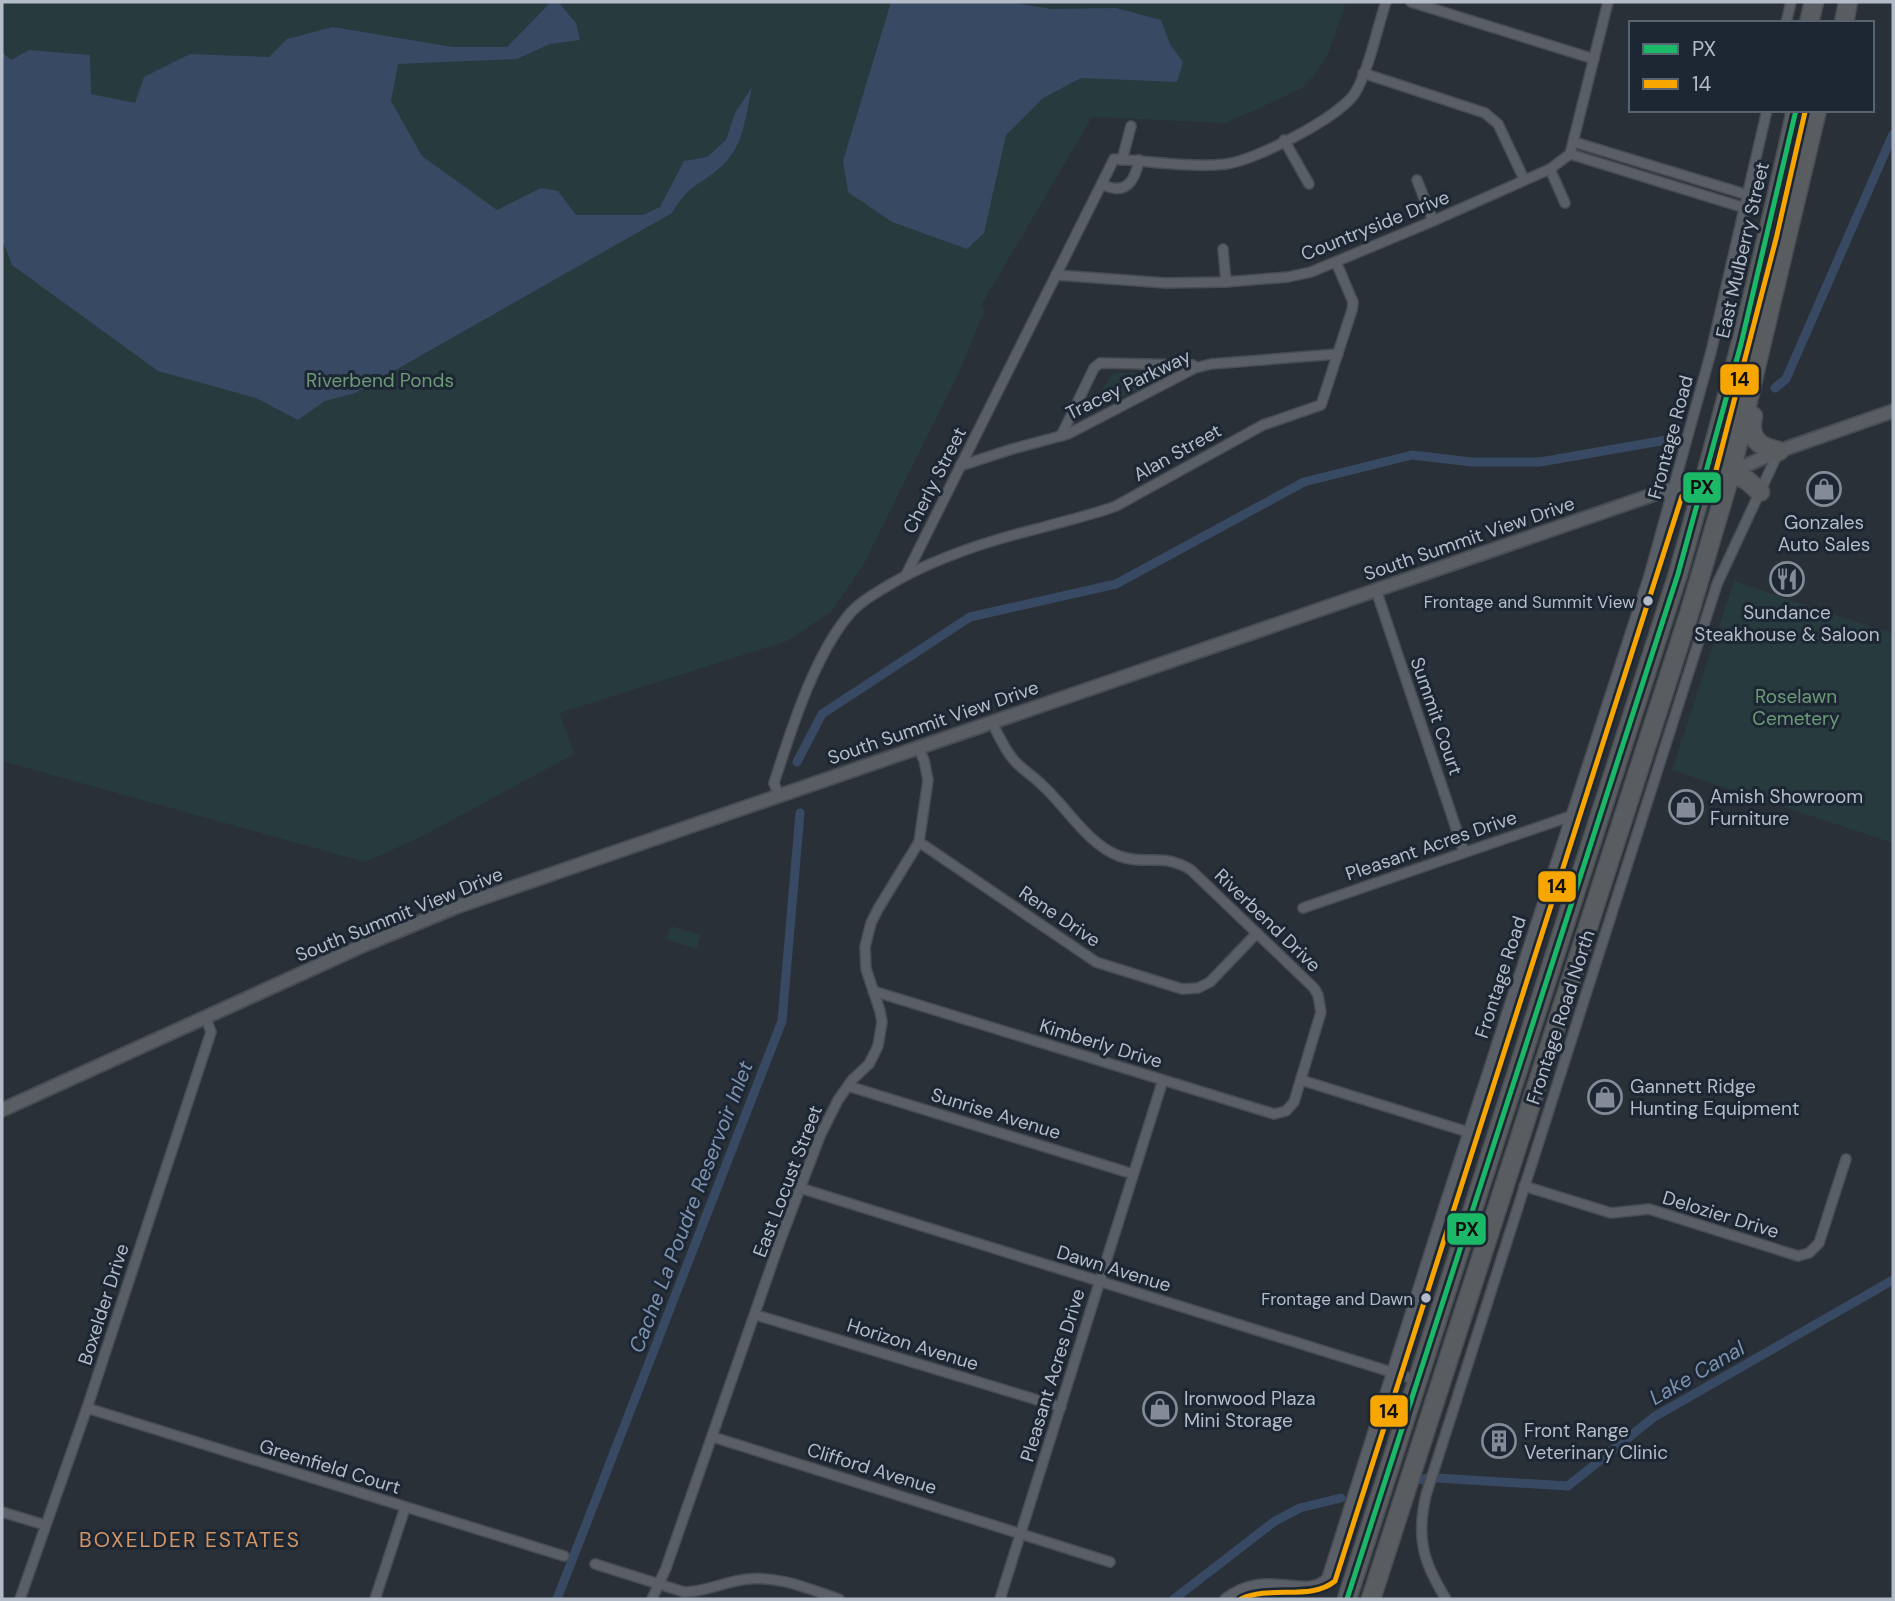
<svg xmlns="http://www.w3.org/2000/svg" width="1895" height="1601" font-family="'DM Sans',sans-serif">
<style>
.green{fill:#273a3e}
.water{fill:#384963}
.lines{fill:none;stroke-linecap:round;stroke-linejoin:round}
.canal{stroke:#384963;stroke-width:9}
.street-casing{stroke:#484c53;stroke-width:12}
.secondary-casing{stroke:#484c53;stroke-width:16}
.highway-casing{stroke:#474c53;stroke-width:21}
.street{stroke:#5a5e66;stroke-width:9}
.secondary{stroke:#595d64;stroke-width:12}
.highway{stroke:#5a5d60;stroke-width:18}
.bus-1-casing{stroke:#1d2633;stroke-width:10}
.bus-2-casing{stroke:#1d2633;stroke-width:10}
.bus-1{stroke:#1ab867;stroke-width:5}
.bus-2{stroke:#f7a600;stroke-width:5}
.bus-dot{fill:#b4bcc9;stroke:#1d2633;stroke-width:2.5}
.labels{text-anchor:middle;stroke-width:6;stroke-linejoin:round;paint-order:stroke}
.bus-label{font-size:17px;fill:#b4bcc9;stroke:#1d2633;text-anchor:end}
.street-label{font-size:19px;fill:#b4bcc9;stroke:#1d2633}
.park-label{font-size:19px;fill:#6b9a76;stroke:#1d2633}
.poi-label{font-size:19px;fill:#b4bcc9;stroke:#1d2633;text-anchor:start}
.water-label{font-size:21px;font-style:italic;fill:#7c92b1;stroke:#1d2633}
.neighbourhood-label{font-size:21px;letter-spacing:2px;fill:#d59563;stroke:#1d2633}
.line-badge{stroke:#1d2633;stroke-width:2.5}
.pale-badge-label{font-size:19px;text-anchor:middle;font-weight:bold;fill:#111}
</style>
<rect width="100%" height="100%" fill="#2a3038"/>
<g class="green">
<path d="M2,2H1346L1328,54L1315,74L1302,88L1260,108L1225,123L1092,117L980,307L985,310C974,332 967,356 956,378L864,564L832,611L787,641L560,713L574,754L423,836L365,862L2,761Z"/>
<polygon points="1114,373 1139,373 1140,390 1107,403 1100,392"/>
<polygon points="1734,581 1893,634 1893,843 1672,770"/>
<polygon points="671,926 701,935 697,949 667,940"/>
</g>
<g class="water">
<path d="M551,2H558L576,23L580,40L550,44L517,59L398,64L391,101L422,156L497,210L541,188L558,191L576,215H643L660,207L684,161L707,157L726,140L735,113L752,87C746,113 744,145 724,164C703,184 688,184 672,213L355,393L325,401L298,420L256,398L158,371L12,265L2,239V52L11,60L29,50L90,55L91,94L135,103L144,77L190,54L269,57L287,39L333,27L452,47H507Z"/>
<polygon points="891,2 1011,2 1051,9 1116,8 1161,20 1170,44 1183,62 1177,82 1081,78 1043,98 1006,135 984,233 967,249 892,222 848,192 843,161"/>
</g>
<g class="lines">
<g class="canal">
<polyline points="1775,388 1786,379 1893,134"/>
<polyline points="797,762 822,714 970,617 1116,584 1304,482 1412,455 1471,462 1540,462 1678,438"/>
<polyline points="1437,1478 1568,1486 1654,1417 1893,1280"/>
<polyline points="1421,1480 1427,1478"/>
<polyline points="557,1599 782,1021 800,813"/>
<polyline points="1174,1599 1275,1521 1300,1508 1341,1498"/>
</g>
<g class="street-casing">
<g id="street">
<polyline points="1411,2 1594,59"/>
<polyline points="1786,23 1791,2"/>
<polyline points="1363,73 1485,113 1498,124 1524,179"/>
<polyline points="1284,140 1309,184"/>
<polyline points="1574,142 1748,195"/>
<polyline points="1570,154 1745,208"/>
<polyline points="1122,160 1131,126"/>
<polyline points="1550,169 1565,203"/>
<polyline points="1417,180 1433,221"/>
<path d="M1102,184C1125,196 1135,182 1139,160"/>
<polyline points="1223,249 1226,282"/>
<polyline points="1056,275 1166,283 1226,282 1288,277 1311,272 1433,221 1550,169 1570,154 1608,2"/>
<polyline points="1061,436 1094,368 1100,363 1193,365"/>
<polyline points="960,466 1012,449 1068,434 1195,368 1211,364 1338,354"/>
<path d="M906,575L1114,159C1150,161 1190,168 1226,164C1254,161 1340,117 1355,93C1369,70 1377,28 1386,2"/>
<polyline points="1376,590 1464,852"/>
<path d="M779,796L774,783C791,731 812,661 847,617C858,603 874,594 889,585C936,557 990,540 1044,527C1068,520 1092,515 1116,506L1263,425L1321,405L1352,310L1353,302L1336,262"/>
<polyline points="919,842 1096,962 1182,989 1198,988 1210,982 1257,933"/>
<polyline points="1303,908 1571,816"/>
<path d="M873,991L1274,1114L1286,1111L1294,1102L1321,1012L1318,995L1314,988L1191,870C1163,852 1146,866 1119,856C1087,844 1066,806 1041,784C1032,775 1021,769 1013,759C1004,748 998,735 992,722"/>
<polyline points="1301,1080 1468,1132"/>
<polyline points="848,1086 1133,1174"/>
<polyline points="1524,1186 1611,1213 1649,1209 1798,1256 1809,1253 1819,1243 1846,1159"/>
<polyline points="800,1188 1417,1380"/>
<polyline points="756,1315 1061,1407"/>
<polyline points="87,1408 564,1556"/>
<polyline points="713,1437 1110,1562"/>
<polyline points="2,1512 45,1525"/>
<path d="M595,1564L684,1592C706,1592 726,1581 748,1579C780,1576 809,1589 839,1599"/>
<polyline points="20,1599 87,1408 211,1032 206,1018"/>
<polyline points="375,1599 405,1508"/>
<polyline points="652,1599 666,1568 780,1241 820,1136 838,1100 852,1080 869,1064 878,1046 882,1022 880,1011 866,969 865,947 871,923 878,909 919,842 928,780 924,760 918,748"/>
<polyline points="1000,1599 1163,1080"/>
<path d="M1225,1599C1265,1566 1306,1601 1327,1578L1442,1213L1649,576L1711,352L1767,110"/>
<path d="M1446,1599C1423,1562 1416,1538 1426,1495L1717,584L1779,451"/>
</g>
</g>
<g class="secondary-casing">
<polyline id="secondary" points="2,1110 364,945 456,907 1655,494 1731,472 1779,451 1893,411"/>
</g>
<g class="highway-casing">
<g id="highway">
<polyline points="1809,23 1814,2"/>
<polyline points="1844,23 1848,2"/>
<path d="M1753,416C1748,438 1758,447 1779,451"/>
<polyline points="1731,472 1748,481 1760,492"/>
<path d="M1347,1599L1678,574C1722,421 1762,267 1796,110"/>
<polyline points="1371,1599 1690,611 1731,472 1817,110"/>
</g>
</g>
<use href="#street" class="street"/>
<use href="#secondary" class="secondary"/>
<use href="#highway" class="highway"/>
<g class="bus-1-casing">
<polyline id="bus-1" points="1347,1599 1678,574 1741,344 1796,110"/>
</g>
<g class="bus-2-casing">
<path id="bus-2" d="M1241,1599C1271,1585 1311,1601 1335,1581L1682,496L1709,487L1713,482L1776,239L1805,112"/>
</g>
<use href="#bus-1" class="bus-1"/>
<use href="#bus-2" class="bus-2"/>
</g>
<defs>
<g id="shop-ring" transform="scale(1.75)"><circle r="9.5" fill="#1d2633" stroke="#848b96" stroke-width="1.5"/><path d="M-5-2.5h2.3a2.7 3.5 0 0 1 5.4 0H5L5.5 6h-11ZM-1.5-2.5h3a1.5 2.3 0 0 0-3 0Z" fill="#848b96"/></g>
<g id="restaurant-ring" transform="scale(1.75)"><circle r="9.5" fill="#1d2633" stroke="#848b96" stroke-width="1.5"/><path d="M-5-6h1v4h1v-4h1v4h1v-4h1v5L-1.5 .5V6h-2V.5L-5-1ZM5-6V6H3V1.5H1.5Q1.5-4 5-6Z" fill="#848b96"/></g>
<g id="building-ring" transform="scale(1.75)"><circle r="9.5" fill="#1d2633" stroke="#848b96" stroke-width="1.5"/><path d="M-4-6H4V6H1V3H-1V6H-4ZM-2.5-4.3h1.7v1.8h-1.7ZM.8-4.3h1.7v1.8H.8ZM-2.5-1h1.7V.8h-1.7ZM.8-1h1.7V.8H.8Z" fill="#848b96"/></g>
</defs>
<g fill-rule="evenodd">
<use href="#shop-ring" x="1824" y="489"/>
<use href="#restaurant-ring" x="1787" y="579"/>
<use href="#shop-ring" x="1686" y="807"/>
<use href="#shop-ring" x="1605" y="1097"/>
<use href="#shop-ring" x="1160" y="1409"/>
<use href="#building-ring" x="1499" y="1441"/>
</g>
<g class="bus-dot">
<circle cx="1648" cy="601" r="6"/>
<circle cx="1426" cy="1298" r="6"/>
</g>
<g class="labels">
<g class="bus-label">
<text x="1635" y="608">Frontage and Summit View</text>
<text x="1413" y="1305">Frontage and Dawn</text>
</g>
<g class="street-label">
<text transform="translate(1375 225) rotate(-22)" y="7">Countryside Drive</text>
<text transform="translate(1742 250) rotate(-77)" y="7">East Mulberry Street</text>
<text transform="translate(1128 384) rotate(-26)" y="7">Tracey Parkway</text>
<text transform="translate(1670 437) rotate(-75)" y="7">Frontage Road</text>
<text transform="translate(1177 452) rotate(-29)" y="7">Alan Street</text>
<text transform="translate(934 480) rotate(-63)" y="7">Cherly Street</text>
<text transform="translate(1469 538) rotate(-19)" y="7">South Summit View Drive</text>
<text transform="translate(1437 716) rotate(71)" y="7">Summit Court</text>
<text transform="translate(933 722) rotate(-19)" y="7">South Summit View Drive</text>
<text transform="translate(1431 845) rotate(-19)" y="7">Pleasant Acres Drive</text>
<text transform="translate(399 914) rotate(-22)" y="7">South Summit View Drive</text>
<text transform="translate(1060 916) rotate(34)" y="7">Rene Drive</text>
<text transform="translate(1268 920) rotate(44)" y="7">Riverbend Drive</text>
<text transform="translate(1500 977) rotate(-72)" y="7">Frontage Road</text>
<text transform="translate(1560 1017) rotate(-72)" y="7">Frontage Road North</text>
<text transform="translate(1101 1043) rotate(17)" y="7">Kimberly Drive</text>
<text transform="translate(996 1113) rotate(17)" y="7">Sunrise Avenue</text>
<text transform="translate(787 1181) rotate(-69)" y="7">East Locust Street</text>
<text transform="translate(1721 1214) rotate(17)" y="7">Delozier Drive</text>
<text transform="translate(1114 1268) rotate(17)" y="7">Dawn Avenue</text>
<text transform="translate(103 1304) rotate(-72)" y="7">Boxelder Drive</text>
<text transform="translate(913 1344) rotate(17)" y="7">Horizon Avenue</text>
<text transform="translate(1052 1375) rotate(-73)" y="7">Pleasant Acres Drive</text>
<text transform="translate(330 1466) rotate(17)" y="7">Greenfield Court</text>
<text transform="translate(872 1468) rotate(17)" y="7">Clifford Avenue</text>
</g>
<g class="park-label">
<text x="380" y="387">Riverbend Ponds</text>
<text x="1796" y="703">Roselawn<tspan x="1796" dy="22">Cemetery</tspan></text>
</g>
<g class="poi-label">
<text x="1824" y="529" text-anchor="middle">Gonzales<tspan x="1824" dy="22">Auto Sales</tspan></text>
<text x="1787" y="619" text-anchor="middle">Sundance<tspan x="1787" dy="22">Steakhouse &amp; Saloon</tspan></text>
<text x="1710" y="803">Amish Showroom<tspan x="1710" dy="22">Furniture</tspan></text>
<text x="1630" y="1093">Gannett Ridge<tspan x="1630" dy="22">Hunting Equipment</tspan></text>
<text x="1184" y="1405">Ironwood Plaza<tspan x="1184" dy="22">Mini Storage</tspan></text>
<text x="1524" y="1437">Front Range<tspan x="1524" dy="22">Veterinary Clinic</tspan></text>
</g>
<g class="water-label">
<text transform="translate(691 1207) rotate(-69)" y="7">Cache La Poudre Reservoir Inlet</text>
<text transform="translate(1697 1373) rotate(-30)" y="7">Lake Canal</text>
</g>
<g class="neighbourhood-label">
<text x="190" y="1547">BOXELDER ESTATES</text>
</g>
</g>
<g class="line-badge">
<rect x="1719" y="363" width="41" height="33" rx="7" fill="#f7a600"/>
<rect x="1682" y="471" width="40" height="33" rx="7" fill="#1ab867"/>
<rect x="1537" y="870" width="40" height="33" rx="7" fill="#f7a600"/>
<rect x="1446" y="1212" width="41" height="34" rx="7" fill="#1ab867"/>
<rect x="1369" y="1394" width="40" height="34" rx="7" fill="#f7a600"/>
</g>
<g class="pale-badge-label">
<text x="1740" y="386">14</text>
<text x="1702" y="494">PX</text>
<text x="1557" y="893">14</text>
<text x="1467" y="1236">PX</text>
<text x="1389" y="1418">14</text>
</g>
<rect width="1895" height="1601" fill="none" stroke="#b4bcc9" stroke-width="7"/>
<rect x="1629" y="21" width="245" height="91" fill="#1d2633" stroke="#59626f" stroke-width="2"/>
<rect x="1643" y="44" width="35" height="10" fill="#1ab867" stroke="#59626f" stroke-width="2"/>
<text x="1692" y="56" font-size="21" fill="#b4bcc9">PX</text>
<rect x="1643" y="79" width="35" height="10" fill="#f7a600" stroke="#59626f" stroke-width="2"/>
<text x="1692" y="91" font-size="21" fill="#b4bcc9">14</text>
</svg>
